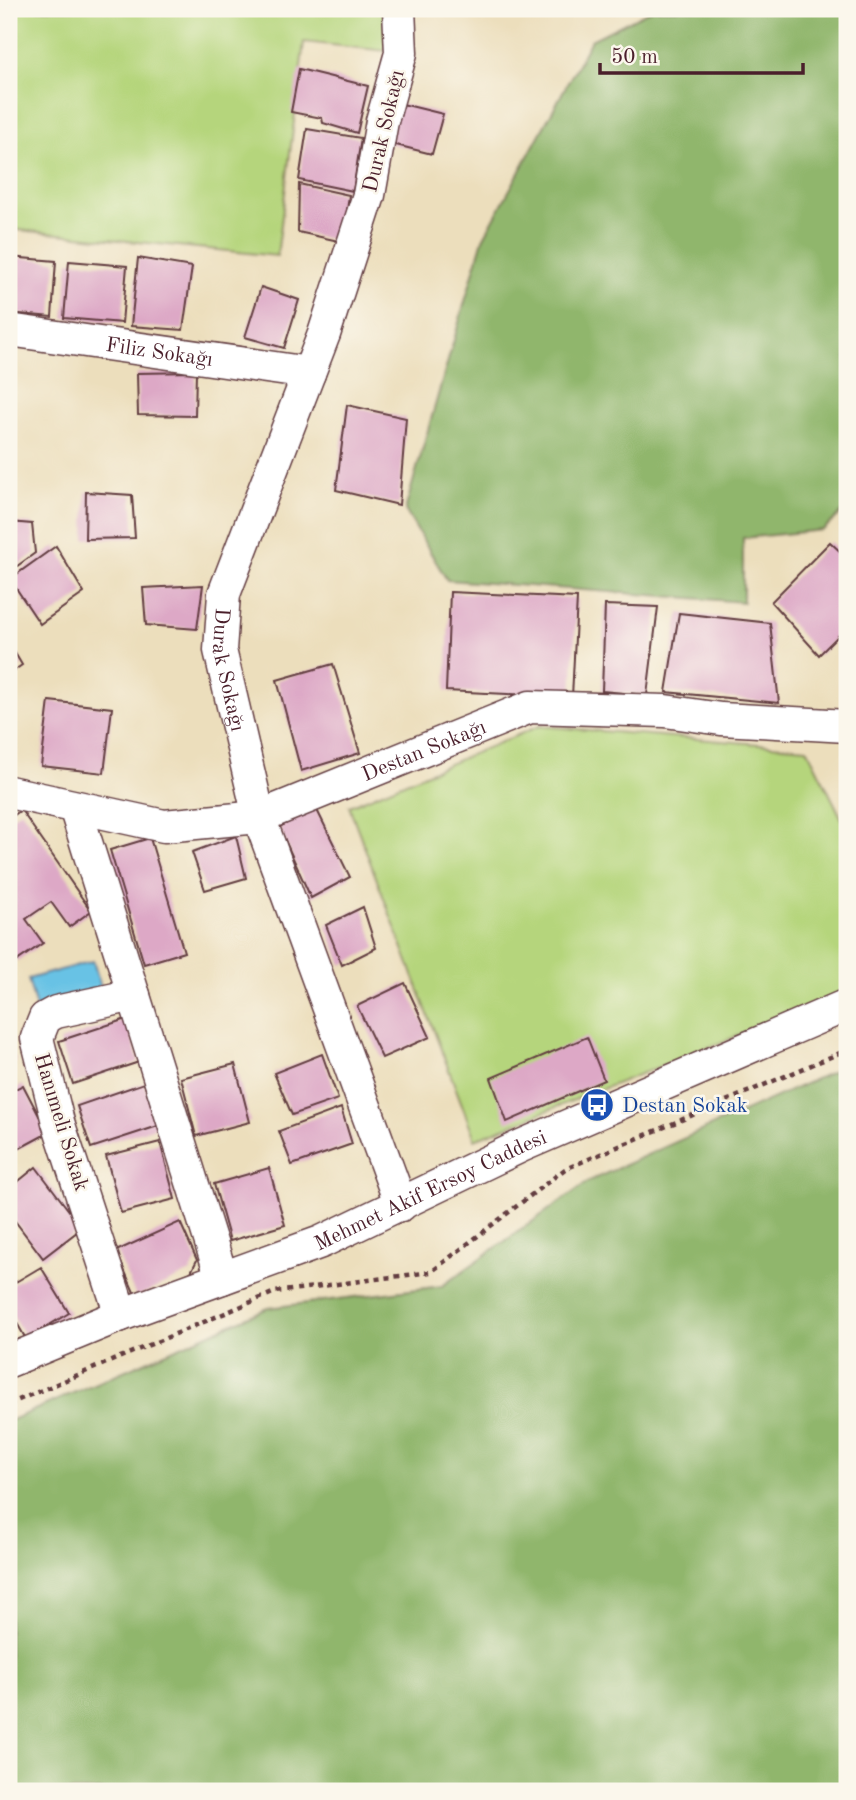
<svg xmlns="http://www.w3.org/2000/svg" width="856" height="1800" font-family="'Old Standard TT',serif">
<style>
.green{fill:#b5d57c;stroke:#807a54;stroke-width:2}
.forest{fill:#90b66c;stroke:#6d6a4c;stroke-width:2}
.water{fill:#67c2e5;stroke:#587088;stroke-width:2}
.building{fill:#dda8c6}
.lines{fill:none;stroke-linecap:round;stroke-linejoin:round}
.minor-casing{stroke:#623c41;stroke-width:35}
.path{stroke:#623c41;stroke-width:4.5;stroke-dasharray:5 5;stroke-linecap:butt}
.minor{stroke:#fff;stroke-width:32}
.labels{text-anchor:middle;stroke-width:5;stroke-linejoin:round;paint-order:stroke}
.street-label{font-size:21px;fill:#4a1f2b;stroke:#fbf7ec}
.transit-label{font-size:21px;fill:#164399;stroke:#fbf7ec;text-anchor:start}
</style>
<rect width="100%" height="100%" fill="#fbf7ec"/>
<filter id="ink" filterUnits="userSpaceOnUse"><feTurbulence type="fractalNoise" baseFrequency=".0143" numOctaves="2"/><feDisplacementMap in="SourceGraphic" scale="14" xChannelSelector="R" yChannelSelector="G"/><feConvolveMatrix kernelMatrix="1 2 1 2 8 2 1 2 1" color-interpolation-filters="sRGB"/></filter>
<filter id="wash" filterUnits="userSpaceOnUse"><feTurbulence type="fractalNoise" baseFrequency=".00686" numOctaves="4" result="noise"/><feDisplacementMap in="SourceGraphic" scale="28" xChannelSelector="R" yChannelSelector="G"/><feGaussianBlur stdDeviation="1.57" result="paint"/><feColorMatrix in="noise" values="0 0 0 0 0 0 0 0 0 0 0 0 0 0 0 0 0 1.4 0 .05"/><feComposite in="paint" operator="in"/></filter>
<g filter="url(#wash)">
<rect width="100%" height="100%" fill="#ecdebc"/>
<g class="green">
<polygon points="9,9 385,9 386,51 304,42 277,256 9,229"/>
<polygon points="539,726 807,748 847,829 847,993 475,1139 349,806"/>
</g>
<g class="forest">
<polygon points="653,9 847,9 847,508 823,530 743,538 743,602 447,580 405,510 483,239 591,40"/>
<polygon points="847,1065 847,1791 9,1791 9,1421 268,1308 442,1286 589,1181"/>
</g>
<polygon class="water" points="93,961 103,994 37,1012 28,979"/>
<g id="blocks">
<g class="building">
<polygon points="299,69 368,86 357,133 323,123 322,118 291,112"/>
<polygon points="398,103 443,114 432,154 388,143"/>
<polygon points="307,129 361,138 353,191 299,180"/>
<polygon points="299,184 349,195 343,242 298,232"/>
<polygon points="9,257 56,261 52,317 9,313"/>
<polygon points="138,258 192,267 183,330 131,326"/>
<polygon points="69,261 127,266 122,323 64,318"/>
<polygon points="261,287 299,300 284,348 245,337"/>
<polygon points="196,372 195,416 138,415 137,373"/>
<polygon points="347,405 406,418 399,505 336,490"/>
<polygon points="86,492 132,495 135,538 85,539"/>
<polygon points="9,522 32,524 35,553 9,572"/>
<polygon points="830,542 847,558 847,627 819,655 771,602"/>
<polygon points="56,546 84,593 40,624 10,579"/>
<polygon points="203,585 197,629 146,625 143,588"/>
<polygon points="450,592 577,598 572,697 446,691"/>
<polygon points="605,605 658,607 647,695 602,691"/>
<polygon points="679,613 770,623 779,703 666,692"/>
<polygon points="9,643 22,665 9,674"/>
<polygon points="333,664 360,753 301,771 277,680"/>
<polygon points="49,701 112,708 104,773 41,766"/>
<polygon points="316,808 350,877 311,898 279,827"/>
<polygon points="21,810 91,911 69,927 51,902 26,919 43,943 17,961 9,949 9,860 14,856 9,849 9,819"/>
<polygon points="236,836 246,878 205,890 192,852"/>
<polygon points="150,838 184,952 144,964 110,850"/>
<polygon points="363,907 376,948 342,965 326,925"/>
<polygon points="405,983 430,1037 382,1058 357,1006"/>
<polygon points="126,1019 139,1062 73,1084 59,1041"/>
<polygon points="587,1037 604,1080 507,1122 491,1078"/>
<polygon points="9,1050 16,1060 9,1065"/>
<polygon points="322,1054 338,1099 292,1115 274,1073"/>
<polygon points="235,1064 250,1122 196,1136 181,1078"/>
<polygon points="144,1083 158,1126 91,1148 77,1106"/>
<polygon points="23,1085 48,1133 9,1154 9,1092"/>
<polygon points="341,1108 352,1144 292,1165 279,1131"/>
<polygon points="160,1142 175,1199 121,1213 106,1156"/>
<polygon points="36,1167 82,1228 43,1258 9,1213 9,1189"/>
<polygon points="269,1168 285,1225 230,1241 214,1184"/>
<polygon points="180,1222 197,1260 191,1272 136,1297 116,1251"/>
<polygon points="41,1267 69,1313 26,1339 9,1309 9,1286"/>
</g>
</g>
</g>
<g filter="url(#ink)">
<use href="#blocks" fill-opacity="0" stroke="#623c41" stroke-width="2"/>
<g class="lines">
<g class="minor-casing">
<g id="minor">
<path id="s1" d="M399,9L401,53L382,121L369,195L324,334L224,594L220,650L259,817L401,1205"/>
<path id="s2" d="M9,330L309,373"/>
<path id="s3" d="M9,792L164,826L259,817L530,707L665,711L721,719L847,726"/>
<polyline points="75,807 222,1278"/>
<polyline points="121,1315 58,1122 37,1038 45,1018 56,1012 134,995"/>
<path id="s4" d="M9,1361L121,1315L321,1242L521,1146L847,1005"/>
</g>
</g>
<polyline class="path" points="9,1404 275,1292 431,1272 565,1169 847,1050"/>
<use href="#minor" class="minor"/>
</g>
</g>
<defs>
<g id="bus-disc" transform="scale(1.75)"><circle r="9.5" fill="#1a4fb4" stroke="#fbf7ec"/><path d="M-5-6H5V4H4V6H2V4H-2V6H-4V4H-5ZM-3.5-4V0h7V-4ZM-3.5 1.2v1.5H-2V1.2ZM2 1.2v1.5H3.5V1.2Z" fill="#fff"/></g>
</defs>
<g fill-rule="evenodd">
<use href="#bus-disc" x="597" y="1105"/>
</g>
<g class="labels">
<g class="street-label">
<text transform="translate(383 131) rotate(-77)" y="7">Durak Sokağı</text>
<text dy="7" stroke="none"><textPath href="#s2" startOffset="152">Filiz Sokağı</textPath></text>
<text dy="7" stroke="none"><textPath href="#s1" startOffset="691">Durak Sokağı</textPath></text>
<text dy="7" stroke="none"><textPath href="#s3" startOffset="432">Destan Sokağı</textPath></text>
<text transform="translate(62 1122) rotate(73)" y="7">Hanımeli Sokak</text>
<text dy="7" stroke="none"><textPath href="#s4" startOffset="455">Mehmet Akif Ersoy Caddesi</textPath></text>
</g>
<g class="transit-label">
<text x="622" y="1112">Destan Sokak</text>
</g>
</g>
<rect width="856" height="1800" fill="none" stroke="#fbf7ec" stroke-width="35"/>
<path d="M600 63v10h203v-10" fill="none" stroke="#4a1f2b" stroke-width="3.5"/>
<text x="611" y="63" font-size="21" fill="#4a1f2b" stroke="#fbf7ec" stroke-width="5" paint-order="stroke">50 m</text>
</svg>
